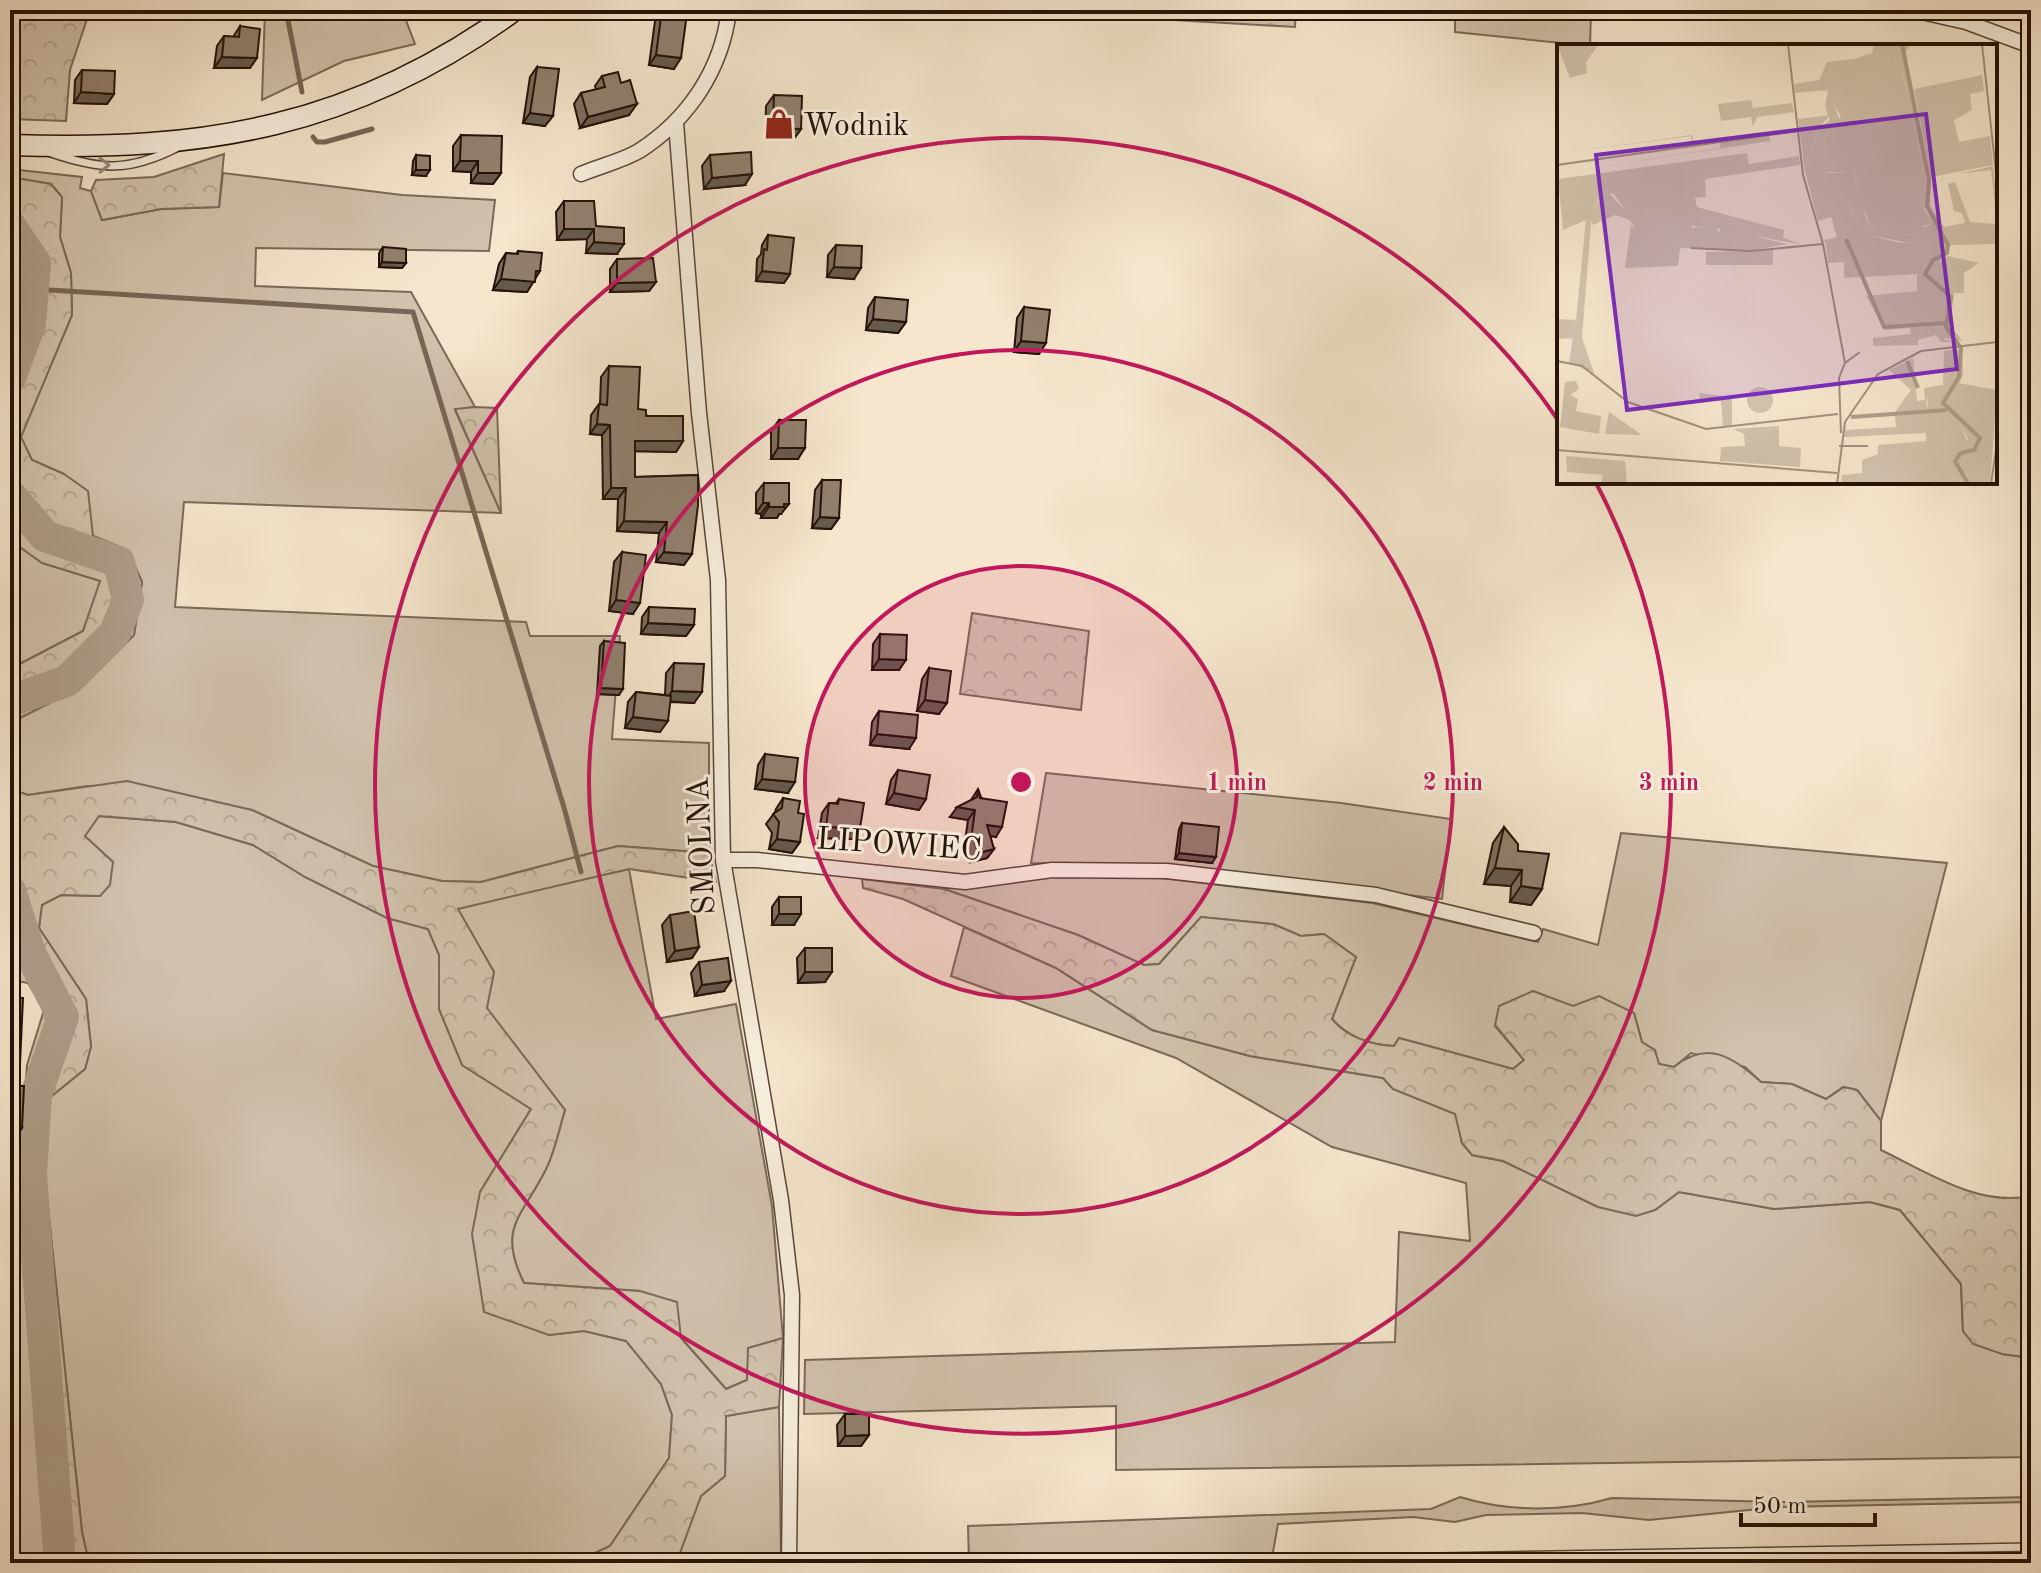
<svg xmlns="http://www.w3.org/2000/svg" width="2041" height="1573" font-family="'Old Standard TT',serif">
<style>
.green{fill:#d1c2ac;stroke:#7a6a5a;stroke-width:2}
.forest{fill:url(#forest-crowns);stroke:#7a6a5a;stroke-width:2}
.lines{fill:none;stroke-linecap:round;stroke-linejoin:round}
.stream{stroke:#776656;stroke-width:5}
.river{stroke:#ae9e8a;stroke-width:32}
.service-casing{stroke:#584639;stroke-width:10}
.minor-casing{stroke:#584639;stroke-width:17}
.secondary-casing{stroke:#241108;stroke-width:23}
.service{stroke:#f8efde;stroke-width:7}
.minor{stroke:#f8efde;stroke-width:14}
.secondary{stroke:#f8efde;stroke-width:20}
.wall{fill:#7d6e5f;stroke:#241108;stroke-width:2}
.shaded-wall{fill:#665a4d;stroke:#241108;stroke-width:2}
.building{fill:#91806e;stroke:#241108;stroke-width:2}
.oneway{stroke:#998b7e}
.ring{fill:none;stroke:#c2185b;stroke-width:4}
.labels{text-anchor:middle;stroke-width:6;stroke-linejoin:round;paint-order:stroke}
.poi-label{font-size:32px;fill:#241108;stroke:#f8efde;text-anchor:start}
.street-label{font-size:32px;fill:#241108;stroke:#f8efde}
.inset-river{fill:none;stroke:#ae9e8a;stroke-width:4}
.inset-road{fill:none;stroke:#a1917e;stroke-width:2}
.view{fill:#7b2cbf;fill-opacity:0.15;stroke:#7b2cbf;stroke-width:4}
.inset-edge{fill:none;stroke:#241108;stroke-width:4}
.centre{fill:#c2185b;stroke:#f8efde;stroke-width:4}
.ring-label{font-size:24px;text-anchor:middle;font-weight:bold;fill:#c2185b;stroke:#f8efde;stroke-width:6;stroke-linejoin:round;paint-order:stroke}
</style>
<defs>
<pattern id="forest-crowns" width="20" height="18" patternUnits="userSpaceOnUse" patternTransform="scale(2)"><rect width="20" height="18" fill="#d1c2ac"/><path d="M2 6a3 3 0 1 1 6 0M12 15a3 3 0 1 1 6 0" fill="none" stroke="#b3a692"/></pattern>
</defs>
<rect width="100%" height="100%" fill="#f5e6cd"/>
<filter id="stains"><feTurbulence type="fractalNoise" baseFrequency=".0025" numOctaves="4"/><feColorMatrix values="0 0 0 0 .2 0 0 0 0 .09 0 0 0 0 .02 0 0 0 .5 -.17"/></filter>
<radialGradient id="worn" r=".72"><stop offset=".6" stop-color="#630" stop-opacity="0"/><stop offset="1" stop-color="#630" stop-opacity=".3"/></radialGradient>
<g class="green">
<polygon points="265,10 402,10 415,44 344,61 262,100"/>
<polygon points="1455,10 1591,10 1590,46 1455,32"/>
<polygon points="10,169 82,177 80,188 91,191 102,220 161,209 219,207 223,173 402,195 495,200 489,251 256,248 255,286 411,292 475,407 455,410 501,513 184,502 175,607 526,622 530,636 620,636 612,739 709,743 709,853 618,846 481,882 442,881 373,866 252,810 87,786 28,795 13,790 10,782 10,723 83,686 134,635 142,582 127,550 93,536 64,474 32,460 20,436 72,315 71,273 60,237 62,197 51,184 10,177"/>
<polygon points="10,540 43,563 101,581 83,631 10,669"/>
<polygon points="1046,773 1341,803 1451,819 1442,899 1158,865 1031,863"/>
<polygon points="99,816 176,822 253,845 305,877 387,918 428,929 439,955 439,1009 462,1064 531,1109 480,1192 549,1335 584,1331 627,1341 661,1384 672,1415 669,1458 610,1546 574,1563 89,1563 82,1532 40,1132 48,1099 85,1069 91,1046 86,999 39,928 41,905 61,895 100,896 113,862 84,836"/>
<path d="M1621,833L1947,863L1881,1121L1857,1090L1843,1087L1826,1099L1792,1084L1761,1082L1745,1067L1691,1053L1674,1067L1659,1064L1642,1042L1634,1013L1573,1007L1533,991L1495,1026L1524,1060L1513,1069L1399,1038L1394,1046C1371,1045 1347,1037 1332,1019L1356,957L1324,934L1301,936L1273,924L1201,917L1159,964L1144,965L1078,935L944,889L1042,876H1144L1372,903L1538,942L1543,929L1598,945Z"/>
<path d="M629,869L656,1019L736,1004L772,1206L783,1338L749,1348L747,1380L726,1389L640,1291L524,1283C496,1227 523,1216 546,1169C555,1151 559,1129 565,1110L486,1008L494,972L457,908Z"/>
<polygon points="964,927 1056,968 1152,1030 1250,1056 1383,1078 1393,1089 1456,1114 1462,1143 1472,1155 1503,1161 1598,1207 1655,1210 1679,1192 1774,1209 1870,1202 1900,1210 1961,1284 1963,1331 2002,1354 2031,1358 2031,1457 1116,1470 1116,1406 804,1414 805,1360 1395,1342 1399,1232 1470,1241 1466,1183 1332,1147 1176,1058 951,976"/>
<polygon points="19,1189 52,1563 10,1563 10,1190"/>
<polygon points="779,1407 781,1563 674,1563 701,1496 725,1476 726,1416"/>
<path d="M1460,1497C1508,1512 1564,1512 1612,1498L1785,1502L2031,1497V1502L1779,1507L1649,1520L1582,1513L1486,1515L1455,1522L1413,1517L1278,1524L1271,1563H969L968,1526L1431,1509Z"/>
<polygon points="2031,1552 1683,1561 1367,1563 1434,1558 1677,1559"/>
</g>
<g class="forest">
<polygon points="10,10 90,10 70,70 66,121 10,119"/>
<polygon points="1141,10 1296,10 1295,27 1140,18"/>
<polygon points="224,154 219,207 161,209 102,220 91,191 96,180 154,177"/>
<path d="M10,177L51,184L62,197L60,237L71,273L72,315L21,437L32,460L64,474L88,491L93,536L128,550L142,582L134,635L83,686L10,723V669L83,631L100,581L42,563L10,540V316C16,300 20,275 10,261Z"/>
<polygon points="475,407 497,408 501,513 455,409"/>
<polygon points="972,613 1089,631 1081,710 960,694"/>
<path d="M127,781L252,810L373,866L442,881L481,882L618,846L709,853L716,882L629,869L458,909L494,972L487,1008L565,1110C559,1129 555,1151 546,1169C523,1216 496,1227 524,1283L640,1291L677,1302L681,1338L726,1389L747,1380L748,1348L783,1338L779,1407L726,1416L725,1476L701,1496L677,1561L574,1563L610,1546L669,1458L672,1415L661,1384L626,1341L584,1331L549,1335L484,1312L472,1234L480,1192L531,1109L462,1065L439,1009V955L428,929L387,918L305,877L253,845L176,822L99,816L85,836L113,862L110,885L100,896L61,895L42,905L39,928L86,999L91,1047L85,1069L48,1099L40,1132L82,1532L89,1563H52L19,1189L27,1065L44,1010L28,983L10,980V782L13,790L28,795Z"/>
<path d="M862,879L944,889L1078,935L1144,965L1159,964L1201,917L1273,924L1301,936L1324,934L1356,957L1332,1019C1347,1037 1371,1045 1394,1046L1399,1038L1513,1069L1524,1060L1495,1025L1499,1006L1533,991L1573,1006L1599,996L1634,1013L1642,1042L1655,1050L1659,1064L1674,1067C1707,1040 1732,1056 1761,1082L1792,1084L1826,1099L1844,1087L1857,1090L1881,1121V1150C1927,1172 1978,1207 2031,1196V1306L2027,1318L2031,1322V1358L2002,1354L1973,1344L1963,1331L1961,1284L1900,1210L1870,1202L1774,1209L1679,1192L1655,1210L1636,1216L1598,1207L1503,1161L1472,1155L1462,1143L1455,1114L1393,1089L1383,1078L1250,1056L1152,1030L1056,968L903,899L863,888Z"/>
</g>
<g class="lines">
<g class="stream">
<polyline points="286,10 302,92"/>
<polyline points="313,137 317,142 325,142 372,129"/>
<polyline points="33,289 413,312 565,811 581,872"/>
</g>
<g class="river">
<polyline points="10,226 35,263 30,324 10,378"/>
<polyline points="10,495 45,536 119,562 128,600 115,633 67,681 10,701"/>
<polyline points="10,891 30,953 63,1017 36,1095 31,1174 60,1563"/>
</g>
<g class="service-casing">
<g id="service">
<path d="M51,153C101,170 128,172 176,148"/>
<polyline points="1089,1563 2031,1547"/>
</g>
</g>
<g class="minor-casing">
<g id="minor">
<polyline points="1913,10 1966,22 2031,46"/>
<polyline points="676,123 699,413 718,580 723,860 781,1200 792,1295 789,1563"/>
<path d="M581,174C600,166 622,161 639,151C689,119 722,69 729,10"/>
<polyline points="723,860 757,860 965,882 1052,870 1167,871 1376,895 1534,933"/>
</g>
</g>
<g class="secondary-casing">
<path id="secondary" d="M10,145C204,152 355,127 515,10"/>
</g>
<use href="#service" class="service"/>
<use href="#minor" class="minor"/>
<use href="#secondary" class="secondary"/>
</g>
<g class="wall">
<polygon points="662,10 674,69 649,65 655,21"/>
<polygon points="240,26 250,68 214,68 217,46 224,36 233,37"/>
<polygon points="537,67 545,126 523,123 530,77"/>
<polygon points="82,70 114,94 107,104 74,103 75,80"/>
<polygon points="602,76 621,83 629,115 580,128 574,104 581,93 596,90 595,86"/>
<polygon points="774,95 801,129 793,140 765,138 766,106"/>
<polygon points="461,135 501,173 493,184 471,183 471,172 453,171 453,146"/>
<polygon points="416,155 426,176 412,175 413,161"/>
<polygon points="710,155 745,185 704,189 702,166"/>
<polygon points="564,201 596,226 617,254 586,253 587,239 557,240 556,212"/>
<polygon points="768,235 790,274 784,283 756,281 757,259 761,254 762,245"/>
<polygon points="836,245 854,279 827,277 828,255"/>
<polygon points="383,247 406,263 402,268 379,267 379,253"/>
<polygon points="518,251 535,279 527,292 493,290 499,264 506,253 516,254"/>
<polygon points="617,259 656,282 649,291 610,292 610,269"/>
<polygon points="875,297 906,322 898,333 866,330 868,308"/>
<polygon points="1024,307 1039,354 1014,352 1017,318"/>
<polygon points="609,366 638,409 683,441 676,452 635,451 635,477 698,475 684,565 656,562 659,533 617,531 618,499 603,499 602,435 590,434 591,415 599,404 600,404 601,377"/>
<polygon points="779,420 798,459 771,459 771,431"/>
<polygon points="822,480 839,518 831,529 812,528 815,490"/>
<polygon points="764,483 781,514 779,514 777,518 761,518 761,514 756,513 756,493"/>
<polygon points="622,552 633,614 609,611 614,562"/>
<polygon points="649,607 694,625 686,636 641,634 642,617"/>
<polygon points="880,634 899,670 872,670 873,644"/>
<polygon points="604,641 619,695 597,694 600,646"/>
<polygon points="674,663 694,703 670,702 660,732 625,728 628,702 636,692 665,695 666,673"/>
<polygon points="929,668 939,714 917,711 922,679"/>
<polygon points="879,711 909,749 870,745 872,722"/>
<polygon points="765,754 788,793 755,789 758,765"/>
<polygon points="898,770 926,799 919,810 886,804 891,780"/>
<polygon points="978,789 996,837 990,836 994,849 987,858 971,862 965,841 968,820 950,817 971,800"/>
<polygon points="783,798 798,813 800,842 792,853 769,849 772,833 766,824 775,812 776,809"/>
<polygon points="839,799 860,828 853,839 818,838 822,813 829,803 836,803"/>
<polygon points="1182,823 1212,863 1175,859 1179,829"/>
<polygon points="1504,827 1542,889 1531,905 1510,902 1511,886 1484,884 1493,843"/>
<polygon points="779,897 794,925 772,925 772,907"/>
<polygon points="670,915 699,947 692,958 667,962 662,925"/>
<polygon points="805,948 825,982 798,983 797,958"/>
<polygon points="699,962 724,991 695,996 691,973"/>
<polygon points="845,1414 869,1435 861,1446 838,1446 837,1425"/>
</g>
<g class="shaded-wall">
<polygon points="1333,10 1372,10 1366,19 1329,16"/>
<polygon points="656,55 681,58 674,69 649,65"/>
<polygon points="222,57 257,58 250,68 214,68"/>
<polygon points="81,92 114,94 107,104 74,103"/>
<polygon points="637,104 629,115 580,128 588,117"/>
<polygon points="530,113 553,116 545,126 523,123"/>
<polygon points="773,128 801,129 793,140 765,138"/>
<polygon points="460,161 478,161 471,172 453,171"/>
<polygon points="416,170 430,170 426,176 412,175"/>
<polygon points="478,173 501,173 493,184 471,183"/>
<polygon points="752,174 745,185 704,189 712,178"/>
<polygon points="564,229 594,229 587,239 557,240"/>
<polygon points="594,242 624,244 617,254 586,253"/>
<polygon points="382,262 406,263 402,268 379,267"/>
<polygon points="834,267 861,268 854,279 827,277"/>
<polygon points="536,271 540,271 527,292 493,290 501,279"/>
<polygon points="762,271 790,274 784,283 756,281"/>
<polygon points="656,282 649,291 610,292 617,283"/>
<polygon points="873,319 906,322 898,333 866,330"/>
<polygon points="1021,341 1046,343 1039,354 1014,352"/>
<polygon points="597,424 610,425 602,435 590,434"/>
<polygon points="635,441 683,441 676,452 627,451"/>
<polygon points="778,448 805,448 798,459 771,459"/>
<polygon points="611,488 626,488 618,499 603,499"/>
<polygon points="763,503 769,503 761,514 756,513"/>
<polygon points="784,504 789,504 781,514 779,514 777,518 761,518 769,507"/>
<polygon points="820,517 839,518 831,529 812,528"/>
<polygon points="624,521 667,522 659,533 617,531"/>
<polygon points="664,552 692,554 684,565 656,562"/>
<polygon points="616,600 640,603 633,614 609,611"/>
<polygon points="648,623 694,625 686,636 641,634"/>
<polygon points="879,659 906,660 899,670 872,670"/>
<polygon points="601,688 623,689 619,695 597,694"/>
<polygon points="672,691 702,692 694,703 665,701"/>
<polygon points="925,700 947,703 939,714 917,711"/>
<polygon points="633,717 668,721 660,732 625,728"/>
<polygon points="877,734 916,738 909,749 870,745"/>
<polygon points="762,779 795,782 788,793 755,789"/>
<polygon points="894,793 926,799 919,810 886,804"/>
<polygon points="957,807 975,810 968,820 950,817"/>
<polygon points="987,825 1002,827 996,837 981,834"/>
<polygon points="826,827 860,828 853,839 818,838"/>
<polygon points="777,839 800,842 792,853 769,849"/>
<polygon points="994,849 987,858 971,862 978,853"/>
<polygon points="1179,853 1216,857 1212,863 1175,859"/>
<polygon points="1495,868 1522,870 1511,886 1484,884"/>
<polygon points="1521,886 1542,889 1531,905 1510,902"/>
<polygon points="779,914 801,914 794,925 772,925"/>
<polygon points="699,947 692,958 667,962 675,951"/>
<polygon points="805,972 832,972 825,982 798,983"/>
<polygon points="731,981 724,991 695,996 702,985"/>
<polygon points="22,1128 12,1144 10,1144 10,1129"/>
<polygon points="869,1435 861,1446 838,1446 845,1436"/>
</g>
<g class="building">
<polygon points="662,10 687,13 681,58 656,55"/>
<polygon points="240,26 260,29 257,58 222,57 224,36 239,37"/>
<polygon points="537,67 559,69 553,116 530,113"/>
<polygon points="82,70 115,71 114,94 81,92"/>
<polygon points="618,72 621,83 630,80 637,104 588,117 581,93 605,87 602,76"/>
<polygon points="774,95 802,96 801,129 773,128"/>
<polygon points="461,135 502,136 501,173 478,173 478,161 460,161"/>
<polygon points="751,152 752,174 712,178 710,155"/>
<polygon points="416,155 430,156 430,170 416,170"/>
<polygon points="564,201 594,201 596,226 624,228 624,244 594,242 594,229 564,229"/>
<polygon points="768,235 794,238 790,274 762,271 764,249 767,250"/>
<polygon points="836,245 862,246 861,268 834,267"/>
<polygon points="383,247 406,249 406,263 382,262"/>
<polygon points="518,251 542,253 540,271 536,271 535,282 501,279 506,253 518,254"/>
<polygon points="653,258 656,282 617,283 617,259"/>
<polygon points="875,297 908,300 906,322 873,319"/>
<polygon points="1024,307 1050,310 1046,343 1021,341"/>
<polygon points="609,366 640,367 638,409 646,410 646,416 683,416 683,441 635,441 635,477 698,475 698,505 692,554 664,552 667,522 624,521 626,488 611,488 610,425 597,424 599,404 607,405"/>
<polygon points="779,420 806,420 805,448 778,448"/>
<polygon points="822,480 841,480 839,518 820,517"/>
<polygon points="764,483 789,483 789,504 784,504 784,507 769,507 769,503 763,503"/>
<polygon points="622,552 646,555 640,603 616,600"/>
<polygon points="649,607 695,609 694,625 648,623"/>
<polygon points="880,634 907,635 906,660 879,659"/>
<polygon points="604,641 625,643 623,689 601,688"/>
<polygon points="674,663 704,664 702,692 672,691"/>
<polygon points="929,668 951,671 947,703 925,700"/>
<polygon points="636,692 671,696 668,721 633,717"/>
<polygon points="879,711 918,715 916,738 877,734"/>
<polygon points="765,754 798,758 795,782 762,779"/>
<polygon points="898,770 930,775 926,799 894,793"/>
<polygon points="978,789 980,798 1007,802 1002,827 987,825 994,849 978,853 972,832 975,810 957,807 977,797"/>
<polygon points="783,798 800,801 798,813 804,814 800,842 777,839 779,822 773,814 782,808"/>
<polygon points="839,799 864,803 860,828 826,827 829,803 838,804"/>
<polygon points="1182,823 1219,827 1216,857 1179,853"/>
<polygon points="1504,827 1518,844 1518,851 1549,854 1542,889 1521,886 1522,870 1495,868"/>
<rect x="779" y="897" width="22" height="17"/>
<polygon points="694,911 699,947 675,951 670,915"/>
<rect x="805" y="948" width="27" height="24"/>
<polygon points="728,958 731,981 702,985 699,962"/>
<polygon points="10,998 23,998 19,1086 24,1086 22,1128 10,1129"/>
<polygon points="845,1414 869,1414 869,1435 845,1436"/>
</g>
<defs><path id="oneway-chevron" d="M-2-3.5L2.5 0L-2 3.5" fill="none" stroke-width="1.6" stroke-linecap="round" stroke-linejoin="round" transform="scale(2)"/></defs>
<use class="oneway" href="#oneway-chevron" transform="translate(104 165) rotate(-1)"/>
<circle cx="1021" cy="782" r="216" fill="#c2185b" fill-opacity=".12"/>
<g class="ring">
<circle cx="1021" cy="782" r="216"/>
<circle cx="1021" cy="782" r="432"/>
<path d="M1596 483A648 648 0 1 1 1558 420"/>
</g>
<defs>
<g id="shop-bare" transform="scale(2.4)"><path d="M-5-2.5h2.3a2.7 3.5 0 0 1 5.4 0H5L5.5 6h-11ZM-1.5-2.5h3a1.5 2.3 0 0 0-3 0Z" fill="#8f2418" stroke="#f8efde" stroke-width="2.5" paint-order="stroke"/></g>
</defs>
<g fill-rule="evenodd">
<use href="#shop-bare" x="779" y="124"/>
</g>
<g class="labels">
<g class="poi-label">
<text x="803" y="135">Wodnik</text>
</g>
<g class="street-label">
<text transform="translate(899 843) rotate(4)" y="11">LIPOWIEC</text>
<text transform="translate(700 846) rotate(-93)" y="11">SMOLNA</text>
</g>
</g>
<g transform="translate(1557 44)">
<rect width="440" height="440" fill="#f5e6cd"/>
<path d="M340,2L371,143L367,165L376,179L366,182L368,195L313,183L309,170L292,156L299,142L296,122L272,120L263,109L271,87L284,72L277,61L281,47L331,21L332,9ZM297,15L272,39V46L238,49L237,40L262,36L270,18ZM425,31L427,47L413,50L415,66L397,76L402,98L433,92L436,121L374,133L357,45ZM194,56L196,64L235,59L237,68L200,73L196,83L194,73L164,77L161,60ZM273,71L260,86L255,110L246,113L241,75ZM212,90L213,97L1,129L163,104L164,97L0,120L135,100L134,92L0,110L135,91L137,100ZM190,109L192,120L242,112L243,121L148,135L149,153L138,154L140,163L227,186L226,194L193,181L155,178L118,161L69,167L56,149L45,151L35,167L25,294L0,295V275L19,276L29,176L6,186L1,135ZM255,115L271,129L290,128L293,138L287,157L308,187L281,197L274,173L261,177L247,124ZM74,181L78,185L157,183L176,201L196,192L230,200L198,206L123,204L121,222L68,224ZM422,185L439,186L440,197L392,198L390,190ZM311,191L343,199L383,197L387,206L366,225L388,255L383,282L388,296L397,298H384L379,291L361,296V301L316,302V294L354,290L353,284L328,286L309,252L360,247V230L287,234V218L271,219L269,201ZM216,206V221H149V208ZM391,212L422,219L407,229V249H397L398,241L373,233L374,225ZM356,314L360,357L368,356L371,365L370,350L380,352L390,380L404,382L411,399L424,406L393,364L396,346L401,339L440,346L433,440H284L285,431L305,429V416L321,410V401L369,397V389L287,393L288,386L339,383L338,372L293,374L338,368L354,346L332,326ZM19,337L22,345L13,351L21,355L19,367L44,372L42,390L3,383L8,338ZM142,349L175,353V382L166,383L164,357H143ZM52,368L85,391L48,390ZM222,382V402L244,404L243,423L163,417L164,403L188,402L187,390L176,385ZM9,412L68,417L70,439L91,440H43L46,431L10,428Z" fill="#d1c2ac"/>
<path d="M0,0H42L29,18L30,29L13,34ZM317,0H355L348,8L374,133L373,162L387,183L408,179L405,169L397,167L391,140L398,138L413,178L440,180L434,126L402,130L436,122L440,157V196L439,186L391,191L393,198L440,196V200L393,201L373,232L398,241L393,282L406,297L386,294L382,275L388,255L366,234V225L387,206L383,198L364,201L311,191L284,200L269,201L267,196L308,187L287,157L290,128H265L255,115L247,124L246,113L255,110L260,86L273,76L268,63L272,39L297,15L315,9ZM340,2L371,143L365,157L376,179L365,184L368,195L313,183L304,162L293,156L299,142L296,122L272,120L263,109L271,87L283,77L277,61L281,47L331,21L332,9ZM49,146L69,167L118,161L155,178L193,181L243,200L196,192L188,200H168L162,197L163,185L134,182L138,192L122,195L110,186L78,185L73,176L58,171L36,181L32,171L46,152L34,150ZM16,293L25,294L37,329L12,319ZM405,305L406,330L393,364L406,368L428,390L424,406L394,416L411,395L404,382L390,381L382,370L380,352L370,351L369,366L367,344L386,341L387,307ZM190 356a13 13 0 1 1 26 0a13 13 0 1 1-26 0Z" fill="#d1c2ac" fill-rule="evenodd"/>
<path class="inset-river" d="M345,0L372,136L370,162L391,201L390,209L376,216L368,230L394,253L389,283L404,304L402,333L386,359L423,394L417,406L404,409L398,417L411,440M289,195L327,283L389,279M350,317L361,344M294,373L390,366"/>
<path class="inset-road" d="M231,0L246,131L266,200L288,319M425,0L440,138M0,121L241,87M134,204L194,207L266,200M0,317L25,322L71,358L149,385L281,370M284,389L282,334L288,319L303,308M282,402H311M0,406L280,429M280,440L288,378L321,330L364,307L440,298M434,440L440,399"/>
<path class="view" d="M369,70L400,325L70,366L39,111Z"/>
<rect width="440" height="440" class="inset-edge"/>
</g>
<circle cx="1021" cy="782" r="12" class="centre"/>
<g class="ring-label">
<text x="1237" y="790">1 min</text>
<text x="1453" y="790">2 min</text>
<text x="1669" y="790">3 min</text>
</g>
<rect width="2041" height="1573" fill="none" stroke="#f5e6cd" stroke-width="40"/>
<rect x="12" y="12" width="2017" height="1549" fill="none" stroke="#241108" stroke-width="4"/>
<rect x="20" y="20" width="2001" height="1533" fill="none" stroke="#241108" stroke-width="2"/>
<path d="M1741 1513v12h134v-12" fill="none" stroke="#241108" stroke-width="4"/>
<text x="1753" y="1513" font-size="24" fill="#241108" stroke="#f8efde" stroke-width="6" paint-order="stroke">50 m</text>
<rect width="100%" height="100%" filter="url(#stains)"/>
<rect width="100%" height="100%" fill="url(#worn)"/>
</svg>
